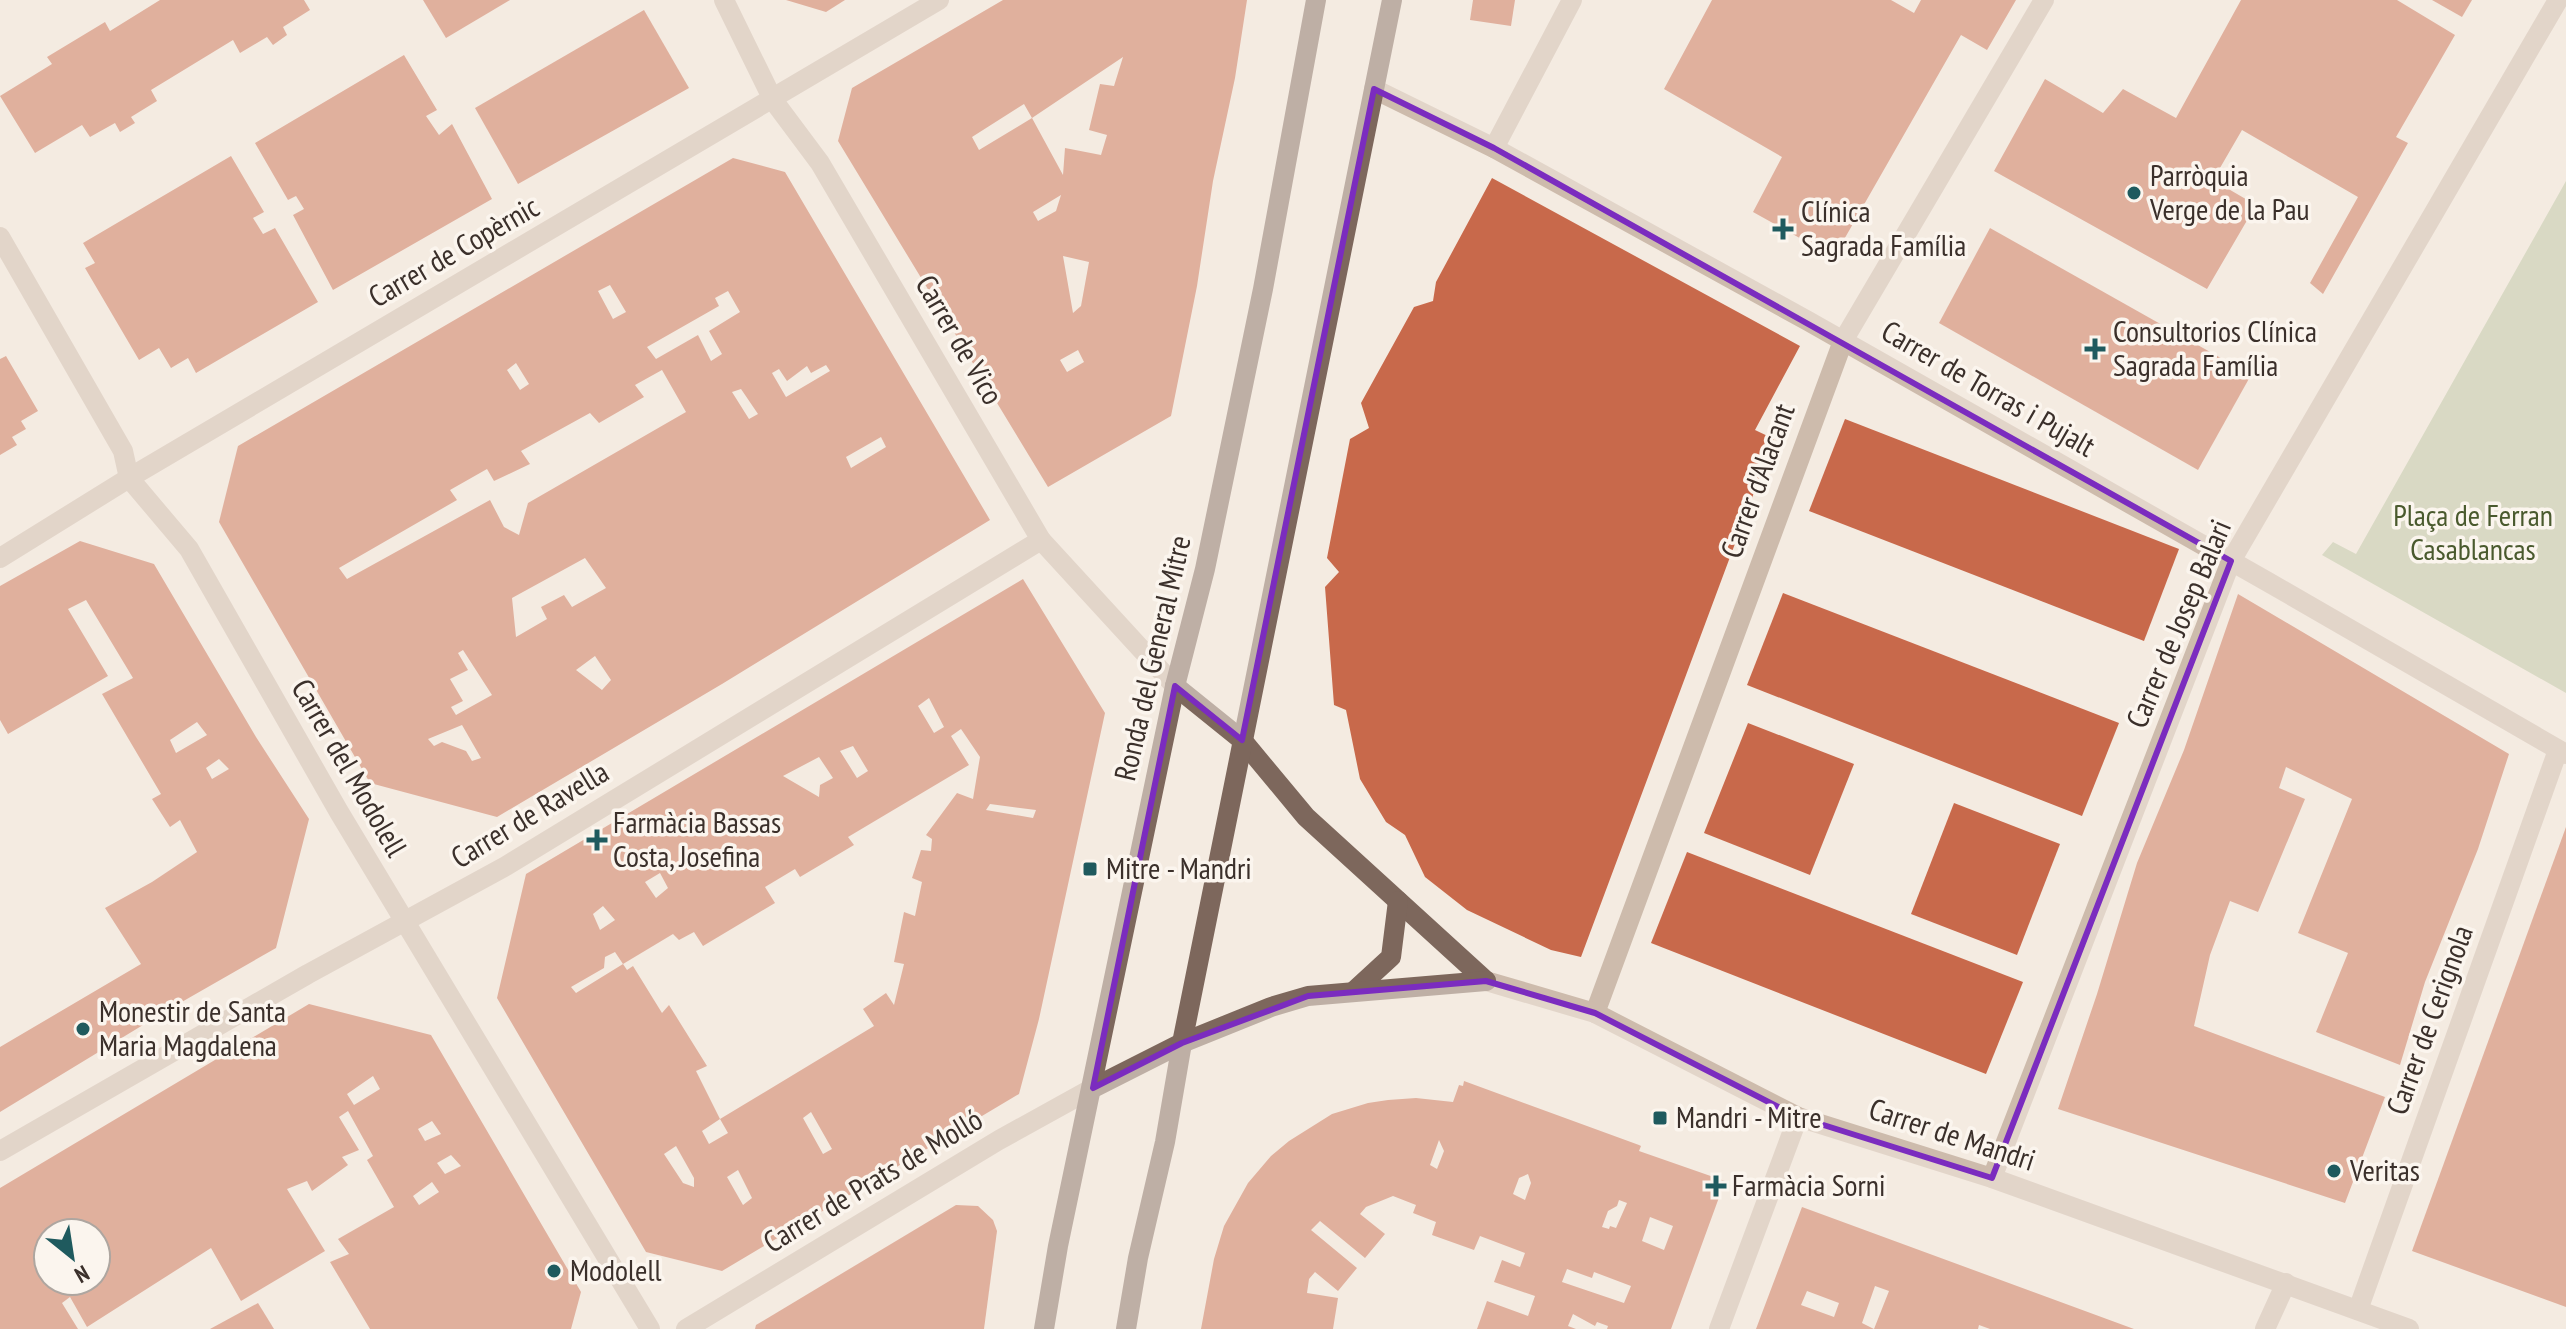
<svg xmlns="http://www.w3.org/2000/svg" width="2566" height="1329" font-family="'PT Sans Narrow',sans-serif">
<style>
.green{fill:#b8c4a0}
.building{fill:#c8694b;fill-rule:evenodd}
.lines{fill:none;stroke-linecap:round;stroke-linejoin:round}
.minor{stroke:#cdbbac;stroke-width:20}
.tertiary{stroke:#cdbbac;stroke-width:20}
.primary{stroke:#7d675c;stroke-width:20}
.marked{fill:none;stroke:#7b2cbf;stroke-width:6;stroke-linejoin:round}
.poi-dot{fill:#1f5a5e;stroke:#fbf5ee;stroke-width:3}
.labels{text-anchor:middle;stroke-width:7;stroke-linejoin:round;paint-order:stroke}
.poi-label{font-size:30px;fill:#3b302b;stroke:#fbf5ee;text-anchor:start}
.street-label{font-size:30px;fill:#3b302b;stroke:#fbf5ee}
.park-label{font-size:30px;fill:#4a5a2e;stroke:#fbf5ee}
</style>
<rect width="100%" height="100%" fill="#f4ebe1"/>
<polygon class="green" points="2566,181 2566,693 2322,555 2333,542 2356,554"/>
<g class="building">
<polygon points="160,0 304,0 310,10 283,27 287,35 273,45 267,37 240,53 233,40 151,90 157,101 131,117 135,123 120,132 115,123 90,137 82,125 35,153 0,96 52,64 47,57 105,22 110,31"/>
<polygon points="423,0 510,0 446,38"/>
<polygon points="786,0 845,0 826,12"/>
<path d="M1003,0H1247L1235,78L1213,181L1197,286L1171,416L1048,487L838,141L852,88ZM1123,57L1114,86L1100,84L1089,130L1107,135L1101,155L1065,148L1063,175L1032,118ZM1024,104L1032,118L979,150L972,137ZM1061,195L1056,211L1038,221L1033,212ZM1063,256L1089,262L1081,306L1073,313ZM1078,350L1084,362L1067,372L1060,360Z"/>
<polygon points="1473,0 1515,0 1511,26 1470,20"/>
<polygon points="1712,0 1891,0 1914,13 1921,0 2016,0 1987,50 1961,35 1834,257 1753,212 1782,157 1664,89"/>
<polygon points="2241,0 2397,0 2455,35 2396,137 2408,143 2323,294 2310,283 2358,197 2242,130 2213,180 2256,205 2207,289 1994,171 2045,79 2103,113 2123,89 2176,118"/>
<polygon points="2432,0 2472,0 2462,17"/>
<polygon points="644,10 689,88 518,184 475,108"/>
<polygon points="404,55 437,110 426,116 439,135 452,124 492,199 333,290 293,215 304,209 296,196 288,200 255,143"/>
<polygon points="231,156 264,212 253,218 263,234 275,228 318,302 196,373 188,358 171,368 159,348 139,360 85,268 95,263 83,243"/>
<path d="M733,158L785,172L990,520L722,684L497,817L370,783L219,522L238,446ZM610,285L626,312L613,319L598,291ZM728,291L740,312L709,331L722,354L711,361L698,335L656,359L647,347L719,306L715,298ZM516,363L529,384L520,390L507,370ZM826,365L830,371L786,397L772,373L779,369L787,381L807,366L811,373ZM662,370L686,412L528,503L519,535L504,527L490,500L347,579L339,568L457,500L450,490L487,469L494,481L530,464L521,451L590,413L599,423L644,397L635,385ZM741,389L758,414L749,419L732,392ZM881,437L886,447L851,468L846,457ZM585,558L606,588L572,607L564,595L541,607L547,619L516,637L512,598ZM463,650L492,695L456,715L451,707L463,701L450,679L468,670L458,653ZM595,656L611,680L602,690L576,670ZM462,725L481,758L472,761L466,751L442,742L434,746L428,739Z"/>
<polygon points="1492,178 1800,346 1755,430 1774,439 1581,957 1551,950 1467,910 1425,877 1405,835 1386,822 1360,779 1346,710 1334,705 1325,587 1339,572 1327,558 1350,439 1369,428 1361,403 1414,307 1433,301 1436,282"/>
<polygon points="1990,228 2251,375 2198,470 1939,323"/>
<polygon points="6,356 38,411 21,421 26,429 12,437 17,445 0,455 0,359"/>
<polygon points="1845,419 2179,549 2144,641 1809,511"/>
<path d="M80,541L154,564L256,737L309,819L276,948L166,1011L0,1112V1047L141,964L105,908L152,882L197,852L180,820L170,827L152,799L161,794L102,694L133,678L86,600L68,609L108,676L8,734L0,720V586ZM197,722L207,735L176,753L170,740ZM219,759L229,769L212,779L206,768Z"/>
<path d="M1023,579L1105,713L1039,1019L1019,1094L722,1271L646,1252L497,998L526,874ZM929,698L944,727L934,733L918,706ZM961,729L980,757L973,799L957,793L926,835L932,839L931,851L921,850L912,878L922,882L915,916L904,912L894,962L904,964L894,1005L886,993L863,1009L874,1026L720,1119L728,1133L709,1144L702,1131L720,1119L696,1071L707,1066L669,1005L662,1013L633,966L627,970L623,964L673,934L679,940L694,932L703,946L775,903L765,887L795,869L800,877L854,845L848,837L969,765L951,736ZM853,746L868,771L857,778L840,751ZM819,757L833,778L820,785L819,797L783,776ZM990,804L1036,810L1033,818L986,810ZM660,873L668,888L656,898L645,882ZM603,906L615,920L600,930L593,914ZM615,952L623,964L576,993L571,987L604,968L605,957ZM811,1112L832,1149L823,1154L803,1118ZM676,1146L694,1178V1187L683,1183L664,1154ZM738,1170L752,1198L743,1205L727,1177Z"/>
<polygon points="1783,593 2119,723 2082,816 1747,685"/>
<polygon points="2238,594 2509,754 2478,849 2425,982 2400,1065 2316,1032 2348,953 2298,933 2352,799 2286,767 2279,788 2305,799 2258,912 2230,901 2210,955 2194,1026 2385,1097 2345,1203 2058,1109 2097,994 2137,863 2184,750"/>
<polygon points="1748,723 1854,764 1810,875 1704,833"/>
<polygon points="1954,803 2060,844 2017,955 1911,914"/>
<polygon points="2566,827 2566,1307 2412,1251"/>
<polygon points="1687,852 2023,982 1986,1074 1651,943"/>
<path d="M309,1004L431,1035L581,1292L571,1329H370L330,1262L349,1254L338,1239L394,1207L367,1160L373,1156L348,1111L339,1117L359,1150L342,1157L348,1165L312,1191L307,1181L287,1189L325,1251L241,1301L211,1248L87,1327L70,1297L62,1303L78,1329H0V1188ZM373,1076L380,1089L354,1105L347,1094ZM432,1121L441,1134L425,1141L418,1129ZM451,1155L461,1166L445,1174L437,1163ZM432,1182L439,1192L419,1205L413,1196ZM48,1233H96V1281H48Z"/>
<path d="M1464,1081L1639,1145L1641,1146L1639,1151L1725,1181L1671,1329H1607L1608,1326L1597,1322L1595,1326L1573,1314L1568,1326L1576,1329H1477L1487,1301L1528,1316L1535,1296L1494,1282L1502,1260L1520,1267L1525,1253L1480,1236L1474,1250L1432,1235L1436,1222L1413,1213L1416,1205L1393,1196L1366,1207L1360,1214L1385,1234L1365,1258L1320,1221L1311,1230L1357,1268L1338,1291L1315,1272L1309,1279L1307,1293L1338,1298L1333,1329H1201L1214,1259L1224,1226L1248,1183L1271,1156L1289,1141L1332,1114L1368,1103L1388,1100L1416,1098L1453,1102L1459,1085L1463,1086ZM1439,1140L1444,1151L1437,1169L1430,1165ZM1528,1174L1531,1183L1525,1200L1513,1194L1519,1178ZM1619,1200L1627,1203L1616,1228L1610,1226L1609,1229L1602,1227L1608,1211L1617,1206ZM1650,1217L1673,1226L1664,1250L1642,1241ZM1567,1269L1592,1278L1594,1272L1631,1286L1624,1303L1562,1282Z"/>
<polygon points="956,1205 978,1206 993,1220 997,1231 984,1329 755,1329 756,1325"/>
<path d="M1802,1207L1832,1218L2134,1329H1990L1979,1325L1978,1329H1874L1889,1291L1875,1286L1862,1323L1874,1329H1756ZM1807,1291L1839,1303L1834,1317L1801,1305Z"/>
<polygon points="258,1303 274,1329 210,1329"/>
</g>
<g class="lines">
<g class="minor">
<polyline points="724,0 773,100 820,163 1041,540 1175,686"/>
<polyline points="1374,89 1494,148 1808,321 2268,582 2566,754"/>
<polyline points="1494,148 1572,0"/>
<polyline points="0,237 123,451 129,478 189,549 339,812 650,1329"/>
<polyline points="0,558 129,478 939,0"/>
<polyline points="1595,1013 1843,341 2044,0"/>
<polyline points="0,1151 308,974 506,866 1041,540"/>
<polyline points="1992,1178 2231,561 2558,0"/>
<polyline points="2358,1310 2558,750"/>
<polyline points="1719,1329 1798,1117"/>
<polyline points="2265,1329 2286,1283"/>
</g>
<g class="tertiary">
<polyline points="1486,981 1595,1013 1798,1117 1992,1178 2409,1329"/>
<polyline points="686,1329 999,1140 1093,1088"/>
</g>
<g class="primary">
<polyline points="1175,686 1242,740 1306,817 1486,981"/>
<polyline points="1354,991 1391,957 1398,901"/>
<polyline points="1093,1088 1182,1043 1271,1007 1308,996 1486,981"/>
<polyline points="1044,1329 1058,1246 1175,686 1205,569 1263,289 1316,0"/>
<polyline points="1126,1329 1138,1258 1165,1142 1182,1043 1392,0"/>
</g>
</g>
<path d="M0 0H2566V1329H0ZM1374,89L1494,148L2231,561L1992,1178L1798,1117L1595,1013L1486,981L1308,996L1182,1043L1093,1088L1175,686L1242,740Z" fill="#f4ebe1" fill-opacity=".55" fill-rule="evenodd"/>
<path class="marked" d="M1374,89L1494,148L2231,561L1992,1178L1798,1117L1595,1013L1486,981L1308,996L1182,1043L1093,1088L1175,686L1242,740Z"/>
<g class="poi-dot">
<circle cx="2134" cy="193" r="8"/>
<path d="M1779 217h8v8h8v8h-8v8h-8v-8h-8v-8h8z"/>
<path d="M2091 337h8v8h8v8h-8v8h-8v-8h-8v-8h8z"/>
<path d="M593 828h8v8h8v8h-8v8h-8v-8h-8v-8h8z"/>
<rect x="1082" y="861" width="16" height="16" rx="4"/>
<circle cx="83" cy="1029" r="8"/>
<rect x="1652" y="1110" width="16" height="16" rx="4"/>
<circle cx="2334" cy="1171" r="8"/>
<path d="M1712 1174h8v8h8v8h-8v8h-8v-8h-8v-8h8z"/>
<circle cx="554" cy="1271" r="8"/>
</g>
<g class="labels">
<g class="poi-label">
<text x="2150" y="186">Parròquia<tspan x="2150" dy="34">Verge de la Pau</tspan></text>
<text x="1801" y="222">Clínica<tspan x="1801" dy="34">Sagrada Família</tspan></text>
<text x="2113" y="342">Consultorios Clínica<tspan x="2113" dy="34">Sagrada Família</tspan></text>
<text x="613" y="833">Farmàcia Bassas<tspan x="613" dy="34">Costa, Josefina</tspan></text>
<text x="1106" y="879">Mitre - Mandri</text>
<text x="99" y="1022">Monestir de Santa<tspan x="99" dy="34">Maria Magdalena</tspan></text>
<text x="1676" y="1128">Mandri - Mitre</text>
<text x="2350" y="1181">Veritas</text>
<text x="1732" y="1196">Farmàcia Sorni</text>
<text x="570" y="1281">Modolell</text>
</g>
<g class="street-label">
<text transform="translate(454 252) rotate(-30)" y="10">Carrer de Copèrnic</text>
<text transform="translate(959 340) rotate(60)" y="10">Carrer de Vico</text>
<text transform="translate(1988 389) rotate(30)" y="10">Carrer de Torras i Pujalt</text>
<text transform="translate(1758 481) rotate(-70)" y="10">Carrer d'Alacant</text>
<text transform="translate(2179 624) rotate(-67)" y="10">Carrer de Josep Balari</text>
<text transform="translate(1153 658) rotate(-77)" y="10">Ronda del General Mitre</text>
<text transform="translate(349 768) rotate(60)" y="10">Carrer del Modolell</text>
<text transform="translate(530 815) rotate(-31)" y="10">Carrer de Ravella</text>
<text transform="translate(2430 1020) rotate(-70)" y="10">Carrer de Cerignola</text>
<text transform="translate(1952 1135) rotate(18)" y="10">Carrer de Mandri</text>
<text transform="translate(873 1181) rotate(-31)" y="10">Carrer de Prats de Molló</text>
</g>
<g class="park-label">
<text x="2473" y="526">Plaça de Ferran<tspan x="2473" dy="34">Casablancas</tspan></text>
</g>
</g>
<g transform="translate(72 1257) rotate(150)"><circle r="38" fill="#fbf5ee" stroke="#aea6a0" stroke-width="2"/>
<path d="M0-6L14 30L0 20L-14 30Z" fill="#1f5a5e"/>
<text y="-12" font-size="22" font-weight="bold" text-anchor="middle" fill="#3b302b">N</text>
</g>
</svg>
